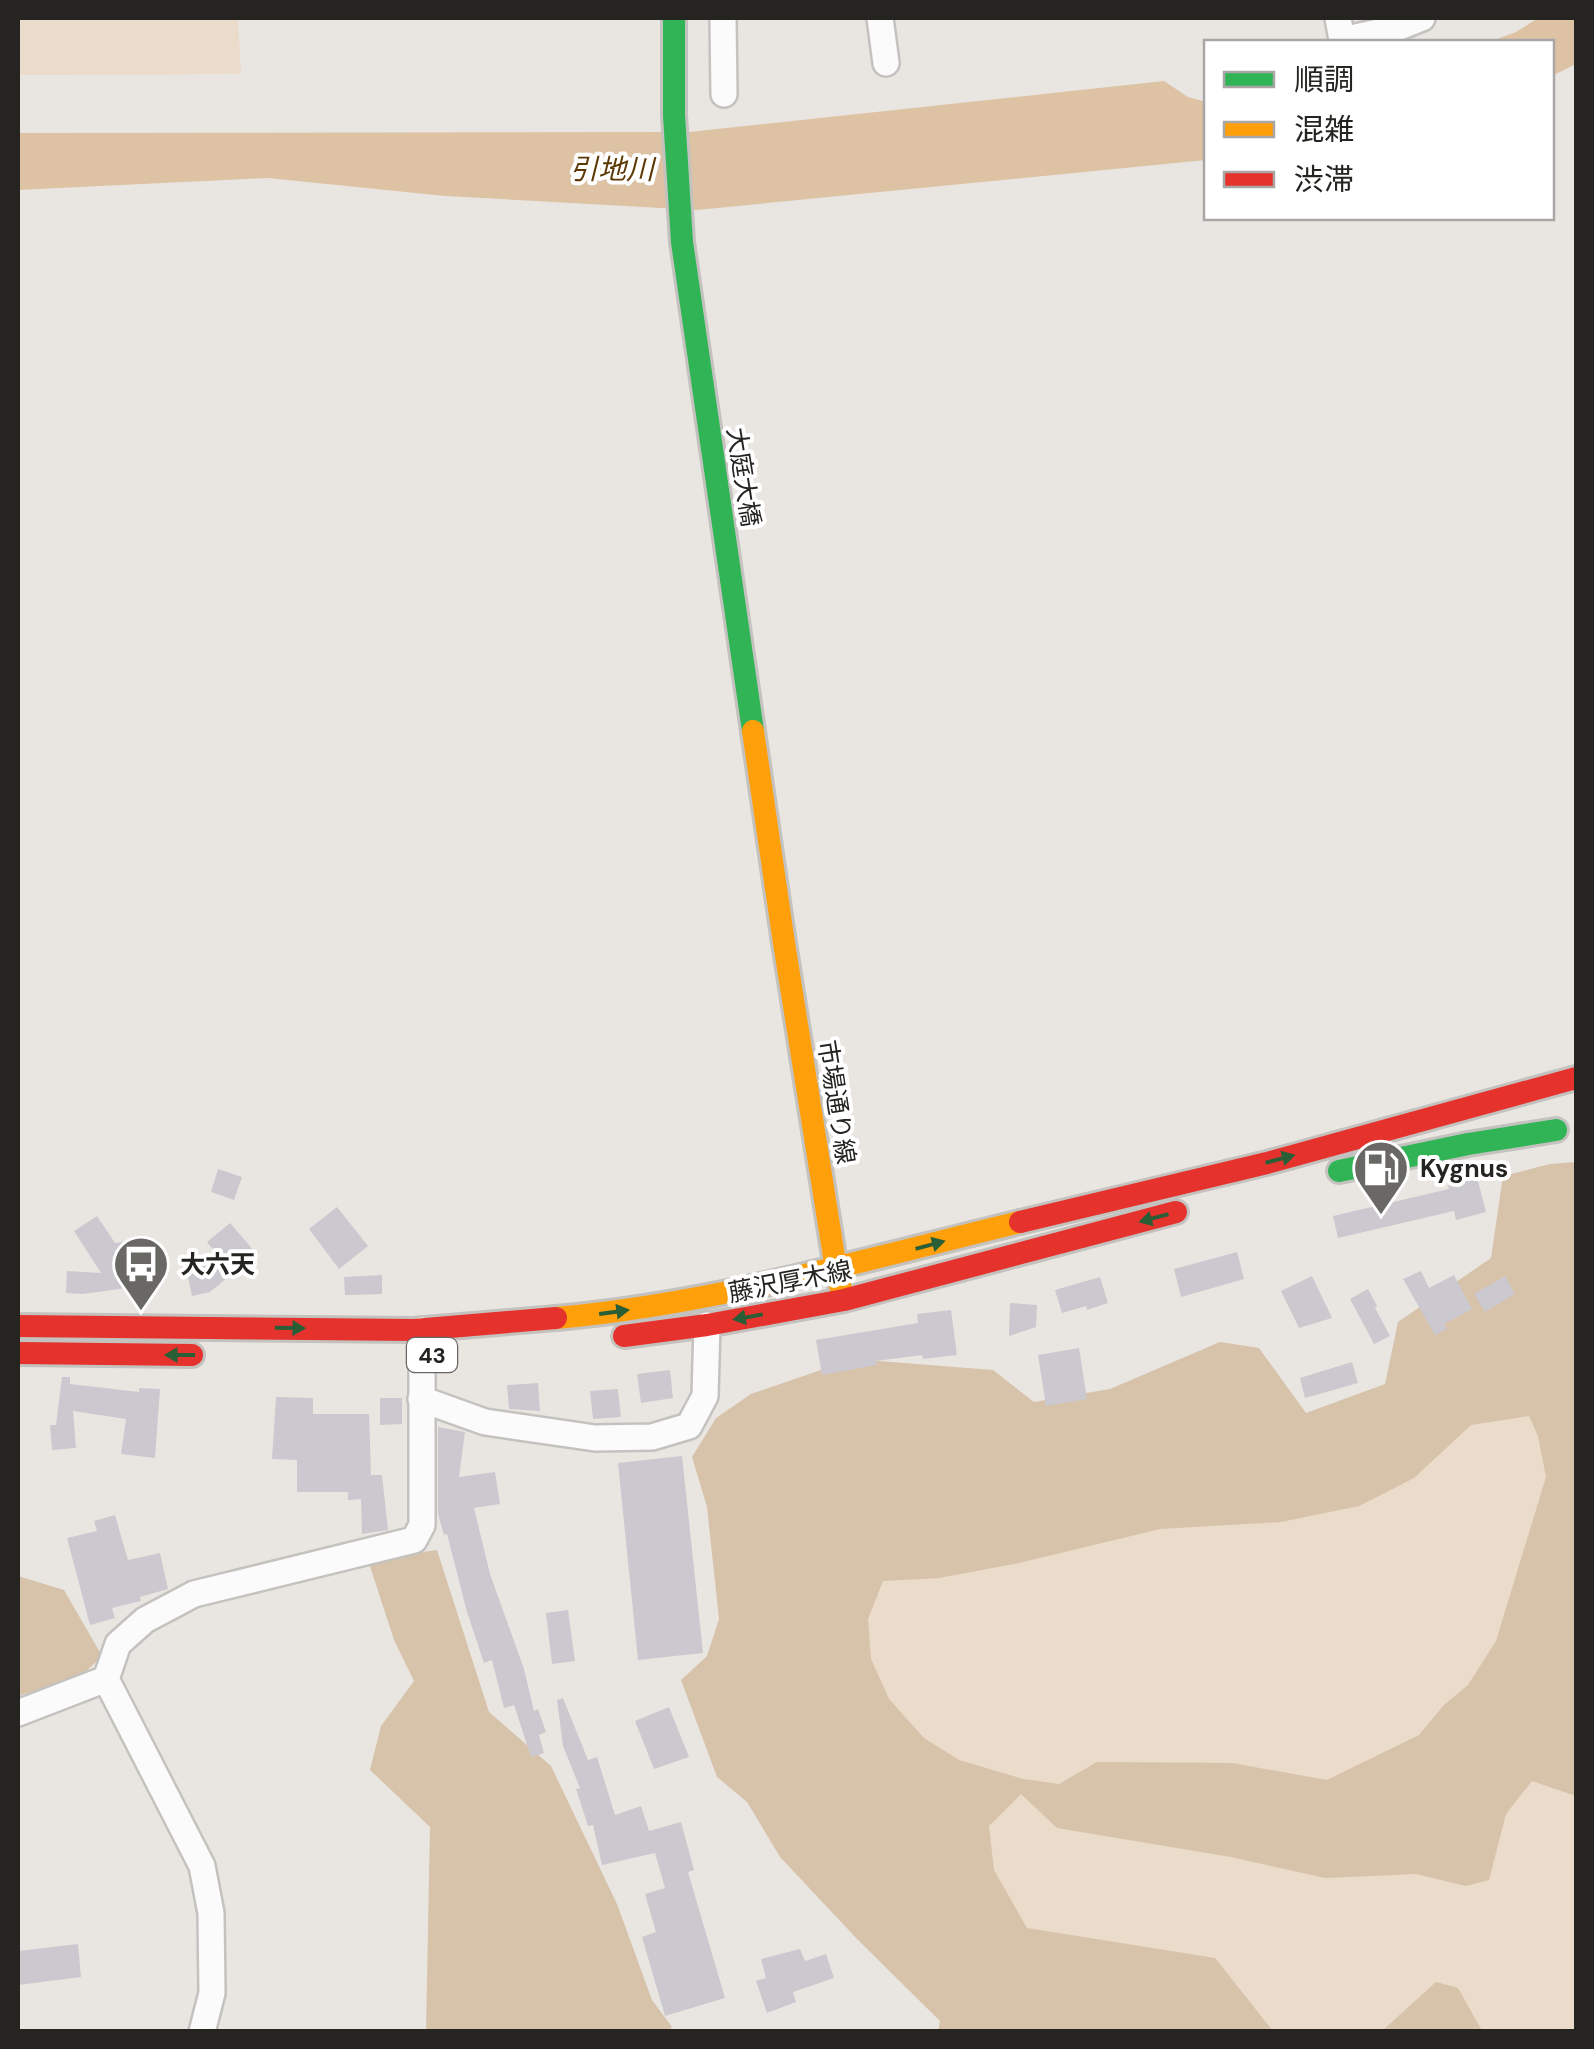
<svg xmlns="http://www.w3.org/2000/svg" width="1594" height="2049" font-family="'DM Sans','Noto Sans JP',sans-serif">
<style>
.green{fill:#eadbca}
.forest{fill:#d7c2aa;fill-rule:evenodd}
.water{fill:#ddc2a4}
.building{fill:#ccc8cf}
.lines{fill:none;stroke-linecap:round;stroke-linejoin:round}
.street-casing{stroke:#c4c2bf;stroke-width:30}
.fast-casing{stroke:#c4c2bf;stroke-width:28}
.slow-casing{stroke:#c4c2bf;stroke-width:28}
.jam-casing{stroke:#c4c2bf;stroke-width:28}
.street{stroke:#fcfbfb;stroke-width:25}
.fast{stroke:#30b455;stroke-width:22}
.slow{stroke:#ff9f0a;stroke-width:22}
.jam{stroke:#e5322d;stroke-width:22}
.oneway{fill:#2a5e36}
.labels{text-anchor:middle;stroke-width:8;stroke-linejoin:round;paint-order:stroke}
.shield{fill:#fff;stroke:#676664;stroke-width:2.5}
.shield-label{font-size:22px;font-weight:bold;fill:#262421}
.street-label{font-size:25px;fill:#262421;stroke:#fff}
.poi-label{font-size:25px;font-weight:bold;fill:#262421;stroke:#fff;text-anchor:start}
.water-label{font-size:28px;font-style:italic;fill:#5c3804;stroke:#fff}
</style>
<rect width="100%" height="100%" fill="#e9e6e2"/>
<g class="green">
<polygon points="18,18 238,18 241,74 18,75"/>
<polygon points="1576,1286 1576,2031 1241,2031 1002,1938 856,1729 859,1577 1499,1406"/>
</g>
<g class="forest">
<path d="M1576,1162V1796L1532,1781L1506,1814L1489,1880L1466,1886L1416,1874L1325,1878L1231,1857L1057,1828L1021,1794L989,1826L994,1870L1027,1928L1215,1958L1273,2031H938L940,2021L857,1939L780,1857L747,1802L717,1777L681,1680L707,1656L719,1619L707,1507L692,1457L716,1418L751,1394L853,1359L993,1370L1034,1402L1110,1389L1220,1342L1259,1348L1306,1413L1385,1384L1398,1322L1491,1258L1503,1176L1550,1164ZM1529,1416L1538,1436L1546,1477L1496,1641L1468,1685L1444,1705L1419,1735L1327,1780L1232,1763L1097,1762L1059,1784L1023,1779L959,1760L924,1738L889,1699L871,1659L868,1619L883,1581L939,1578L1019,1563L1160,1529L1281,1522L1359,1506L1414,1478L1471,1425Z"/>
<polygon points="437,1550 489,1712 551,1766 617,1904 652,2000 672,2027 669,2031 426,2031 430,1827 370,1770 381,1726 414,1681 394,1640 368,1560"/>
<polygon points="18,1576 64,1590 102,1656 74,1683 56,1684 18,1696"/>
<polygon points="1436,1982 1458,1988 1481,2029 1480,2031 1382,2031"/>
</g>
<g class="water">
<polygon points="1538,18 1576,18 1576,64 1552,76 1552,42 1489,42 1516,32"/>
<polygon points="1164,81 1188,97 1206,102 1206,160 697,210 445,196 268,178 18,190 18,133 689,132"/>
</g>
<g class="building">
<polygon points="218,1169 242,1177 234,1200 211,1192"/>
<polygon points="1477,1177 1486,1212 1456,1220 1454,1211 1338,1238 1333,1216 1449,1189 1448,1185"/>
<polygon points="337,1207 368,1246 339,1269 309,1229"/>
<polygon points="97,1216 115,1243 149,1238 155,1284 83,1294 66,1293 67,1271 101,1273 74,1231"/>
<polygon points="230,1223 255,1252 260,1251 210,1292 192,1296 186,1267 221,1259 207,1242"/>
<polygon points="1237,1252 1244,1279 1181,1297 1174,1269"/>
<polygon points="1421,1271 1429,1288 1454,1275 1472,1309 1444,1324 1447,1329 1435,1335 1403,1279"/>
<polygon points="382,1275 382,1294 345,1295 344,1277"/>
<polygon points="1312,1276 1332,1318 1299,1328 1281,1291"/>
<polygon points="1505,1276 1515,1294 1485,1312 1474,1294"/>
<polygon points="1100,1277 1108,1303 1087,1310 1086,1306 1062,1313 1055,1290"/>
<polygon points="1368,1289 1377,1306 1375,1308 1390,1336 1374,1344 1350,1299"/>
<polygon points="1010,1303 1037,1305 1036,1327 1009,1336"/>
<polygon points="951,1310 957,1355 923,1359 922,1355 876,1361 877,1365 822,1375 816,1340 918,1323 917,1314"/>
<polygon points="1079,1348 1087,1399 1046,1406 1038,1355"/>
<polygon points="1352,1362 1358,1383 1305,1398 1300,1378"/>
<polygon points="670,1370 673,1398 641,1403 637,1374"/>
<polygon points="62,1377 70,1377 70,1384 139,1392 139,1388 160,1389 155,1458 121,1454 126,1419 73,1411 76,1448 52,1450 50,1425 56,1425"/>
<polygon points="538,1383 540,1411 509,1409 507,1385"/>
<polygon points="618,1389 621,1417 593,1419 590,1391"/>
<polygon points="276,1397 313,1398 313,1414 369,1414 371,1475 382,1475 388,1530 362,1534 361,1499 348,1500 348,1492 297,1492 297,1460 272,1459"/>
<polygon points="380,1398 402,1398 402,1424 380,1425"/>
<polygon points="438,1427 465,1432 459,1477 495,1472 500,1504 474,1508 490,1574 524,1669 534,1711 538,1709 546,1732 539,1735 544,1753 531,1757 514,1705 504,1708 492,1660 484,1663 467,1612 447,1534 444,1535 438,1514"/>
<polygon points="682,1456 703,1653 638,1660 618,1463"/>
<polygon points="115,1515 128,1560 160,1553 168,1589 140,1597 141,1601 112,1608 115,1618 90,1625 67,1538 97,1531 94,1521"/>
<polygon points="568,1610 575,1661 552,1664 546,1613"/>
<polygon points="563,1698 588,1760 597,1757 615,1815 641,1806 649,1831 681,1822 694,1870 688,1872 725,1998 665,2016 642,1937 656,1932 645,1894 665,1888 655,1853 602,1865 593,1825 588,1826 576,1789 580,1788 563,1746 557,1700"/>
<polygon points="669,1707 689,1757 654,1769 635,1721"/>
<polygon points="78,1944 81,1977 18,1985 18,1951"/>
<polygon points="800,1949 805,1961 826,1954 834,1978 793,1992 796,2002 767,2013 756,1981 766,1978 761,1959"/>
</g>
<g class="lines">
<g class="street-casing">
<g id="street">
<polyline points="723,18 724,94"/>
<polyline points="880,18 886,63"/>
<polyline points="1338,18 1342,40 1397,28 1422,18"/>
<polyline points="421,1399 485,1422 595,1438 652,1437 689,1426 705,1396 707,1325"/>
<polyline points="18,1713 106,1679"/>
<polyline points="202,2032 212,1993 211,1913 202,1866 106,1679 118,1644 145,1620 194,1594 414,1540 422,1525 422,1330"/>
</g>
</g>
<g class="fast-casing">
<g id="fast">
<polyline points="674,18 674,115 682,242 753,731"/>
<polyline points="1339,1171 1468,1144 1556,1130"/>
</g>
</g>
<g class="slow-casing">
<g id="slow">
<polyline points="753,731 784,943 836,1269 843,1297"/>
<path d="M556,1318C714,1304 867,1259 1020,1222"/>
</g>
</g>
<g class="jam-casing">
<g id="jam">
<polyline points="1020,1222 1267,1163 1576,1078"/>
<polyline points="18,1326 414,1330 556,1318"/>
<polyline points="624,1336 707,1325 844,1300 1176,1212"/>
<polyline points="18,1353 192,1355"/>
</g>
</g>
<use href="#street" class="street"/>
<use href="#fast" class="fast"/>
<use href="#slow" class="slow"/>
<use href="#jam" class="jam"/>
</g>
<defs><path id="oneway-solid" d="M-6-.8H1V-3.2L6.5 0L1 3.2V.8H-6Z" transform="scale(2.5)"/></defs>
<g class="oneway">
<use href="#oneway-solid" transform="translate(1280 1159) rotate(-15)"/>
<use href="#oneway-solid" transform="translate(1154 1218) rotate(165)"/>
<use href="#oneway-solid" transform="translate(930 1245) rotate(-15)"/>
<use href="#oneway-solid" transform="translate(614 1312) rotate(-8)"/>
<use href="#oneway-solid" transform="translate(748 1317) rotate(170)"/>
<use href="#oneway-solid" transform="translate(290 1328) rotate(1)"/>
<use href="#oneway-solid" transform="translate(180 1355) rotate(-180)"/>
</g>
<defs>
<g id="fuel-pin" transform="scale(2.875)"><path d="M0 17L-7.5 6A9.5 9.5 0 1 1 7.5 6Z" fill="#6a6865" stroke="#fff"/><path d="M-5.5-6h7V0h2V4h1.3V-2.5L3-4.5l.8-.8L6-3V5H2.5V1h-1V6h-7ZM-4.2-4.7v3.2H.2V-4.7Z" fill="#fff"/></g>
<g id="bus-pin" transform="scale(2.875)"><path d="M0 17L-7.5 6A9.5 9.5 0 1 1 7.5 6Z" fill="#6a6865" stroke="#fff"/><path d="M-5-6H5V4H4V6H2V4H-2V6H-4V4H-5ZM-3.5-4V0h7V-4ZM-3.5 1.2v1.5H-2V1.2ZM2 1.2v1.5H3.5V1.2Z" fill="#fff"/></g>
</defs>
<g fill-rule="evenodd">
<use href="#fuel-pin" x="1381" y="1168"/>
<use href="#bus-pin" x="141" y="1264"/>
</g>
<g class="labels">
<rect class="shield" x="407" y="1338" width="50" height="34" rx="8"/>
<g class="shield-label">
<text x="432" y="1363">43</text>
</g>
<g class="street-label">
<text transform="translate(744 477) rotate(81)" y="9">大庭大橋</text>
<text transform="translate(837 1102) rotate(81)" y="9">市場通り線</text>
<text transform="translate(790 1281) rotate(-11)" y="9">藤沢厚木線</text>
</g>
<g class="poi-label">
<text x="1420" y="1177">Kygnus</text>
<text x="180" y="1273">大六天</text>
</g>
<g class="water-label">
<text x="612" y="179">引地川</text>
</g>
</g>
<rect width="1594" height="2049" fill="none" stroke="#262421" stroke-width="40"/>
<rect x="1204" y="40" width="350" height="180" fill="#ffffff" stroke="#a8a7a6" stroke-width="2.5"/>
<rect x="1224" y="72" width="50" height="15" fill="#30b455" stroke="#a8a7a6" stroke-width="2.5"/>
<text x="1294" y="90" font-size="30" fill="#262421">順調</text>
<rect x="1224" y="122" width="50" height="15" fill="#ff9f0a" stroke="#a8a7a6" stroke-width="2.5"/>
<text x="1294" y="140" font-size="30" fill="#262421">混雑</text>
<rect x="1224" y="172" width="50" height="15" fill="#e5322d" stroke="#a8a7a6" stroke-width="2.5"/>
<text x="1294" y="190" font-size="30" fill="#262421">渋滞</text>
</svg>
